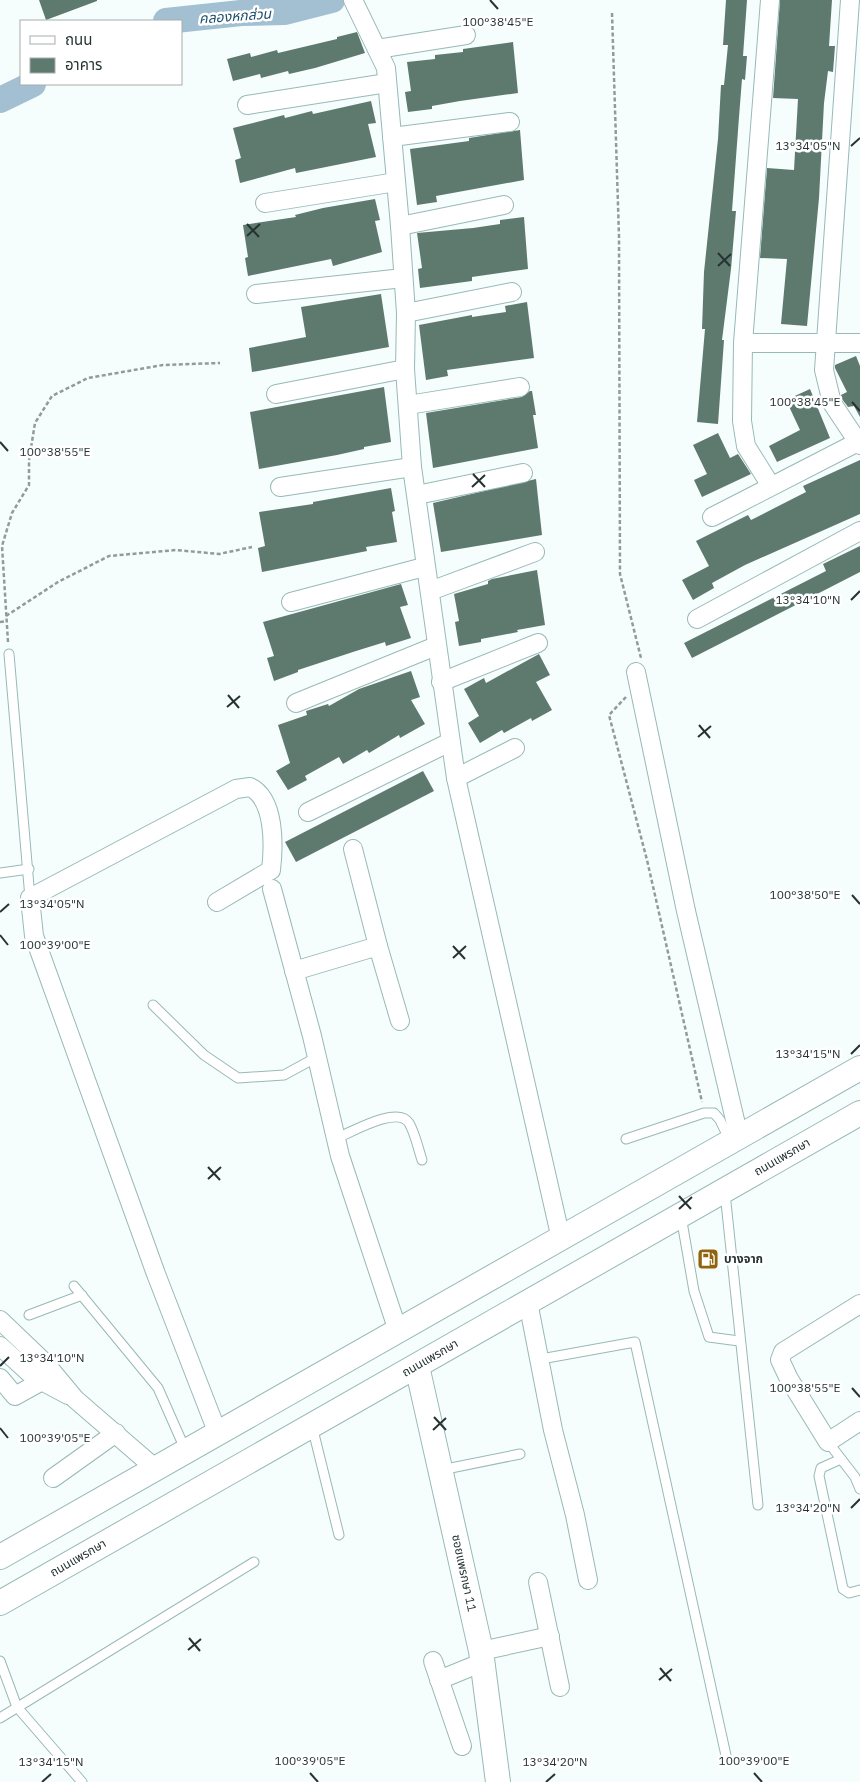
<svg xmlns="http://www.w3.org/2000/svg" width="860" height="1782" font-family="'IBM Plex Sans','Noto Sans Thai',sans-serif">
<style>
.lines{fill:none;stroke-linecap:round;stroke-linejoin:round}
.river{stroke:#a3bfd2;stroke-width:26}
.building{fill:#5e7a6f}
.lane-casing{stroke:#97b9b7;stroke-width:11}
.street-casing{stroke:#97b9b7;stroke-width:20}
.secondary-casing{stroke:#97b9b7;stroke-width:26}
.path{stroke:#919b9b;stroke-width:2.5;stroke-dasharray:4 2.5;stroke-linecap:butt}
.lane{stroke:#fff;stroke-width:9}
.street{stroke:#fff;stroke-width:18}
.secondary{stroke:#fff;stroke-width:24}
.ticks{fill:none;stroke:#253332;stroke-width:2}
.labels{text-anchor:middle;stroke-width:5;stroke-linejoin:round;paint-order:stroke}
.street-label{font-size:12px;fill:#253332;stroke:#fff}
.poi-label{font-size:12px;font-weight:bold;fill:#253332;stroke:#fff;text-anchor:start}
.water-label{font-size:14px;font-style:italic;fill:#1c4e6a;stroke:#fff}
.ticks-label{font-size:12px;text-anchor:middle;fill:#253332;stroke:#fff;stroke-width:5;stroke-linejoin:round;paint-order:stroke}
</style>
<rect width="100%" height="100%" fill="#f6fdfd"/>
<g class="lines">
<g class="river">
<polyline points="166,21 241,13 285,12 332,0"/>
<polyline points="0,100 33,84"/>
</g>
</g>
<g class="building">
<polygon points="39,0 97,0 97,1 46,20"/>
<polygon points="726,0 747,0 743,56 747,56 745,80 742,79 739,117 732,211 736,211 731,269 722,340 724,340 718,424 697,422 705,329 702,329 704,272 718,139 721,85 724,85 728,45 723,45"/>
<polygon points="780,0 832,0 829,46 835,46 833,72 828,71 824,103 819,198 807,326 781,324 787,259 760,258 767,168 794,170 798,99 773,98"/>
<polygon points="357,32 365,53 315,68 289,74 288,71 261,78 260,74 233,81 227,59 250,53 251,57 277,50 278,53 337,39 337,37"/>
<polygon points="513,42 518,93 460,101 432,106 432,109 408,112 405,92 411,91 407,62 435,59 435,55 463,52 463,49"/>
<polygon points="371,101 376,123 368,124 376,157 296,173 295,168 240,183 235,160 241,158 233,128 284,115 285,118 312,111 313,114"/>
<polygon points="520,130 524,180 436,196 437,202 417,205 410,149 469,141 469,138"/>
<polygon points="375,199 380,220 375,221 382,252 333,266 331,259 248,276 245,258 248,257 243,225 296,217 295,215 323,208"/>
<polygon points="524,217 528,269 472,277 472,281 420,288 418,269 422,268 417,233 473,228 500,224 500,220"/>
<polygon points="381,294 389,347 252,372 249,348 306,337 301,307"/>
<polygon points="527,302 534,358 447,370 448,376 426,380 419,325 472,315 472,317 506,312 505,306"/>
<polygon points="856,356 860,366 860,417 854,406 848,407 842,399 841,395 847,392 835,368 835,365"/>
<polygon points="384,387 391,442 364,447 364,449 337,455 259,469 250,412"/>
<polygon points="810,389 830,438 777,462 769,446 800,430 786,400"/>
<polygon points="530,391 532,391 536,415 533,415 538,448 433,468 426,413 522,397"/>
<polygon points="718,433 730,458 738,454 751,474 702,497 694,480 707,474 693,445"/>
<polygon points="860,460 860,514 745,565 712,583 714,588 693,600 682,580 709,566 696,541 748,515 751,520 806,492 803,486"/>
<polygon points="536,479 542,535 441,552 433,503"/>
<polygon points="391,488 395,511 392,512 397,542 366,547 367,551 262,572 258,548 265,546 259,512 313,504 313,502"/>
<polygon points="860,546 860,572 692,658 684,643 826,571 823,564"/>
<polygon points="537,570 545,625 517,630 518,632 481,639 481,642 459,646 455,622 459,621 454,594 488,584 488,581 492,579"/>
<polygon points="401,584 408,605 400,607 411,638 386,646 385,642 356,651 298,670 298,672 274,681 267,658 274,656 263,622"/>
<polygon points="539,654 550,675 536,682 552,710 532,721 531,718 504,733 502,730 480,743 468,723 479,716 464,689 484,678 486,683"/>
<polygon points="411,671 420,697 411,700 425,724 400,738 399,735 369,753 367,750 343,764 339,757 305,776 307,780 288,790 276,771 290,763 278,725 307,715 306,711 328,704 329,706 359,689"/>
<polygon points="423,771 434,791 296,862 285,842"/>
</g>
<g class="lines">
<g class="lane-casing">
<g id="lane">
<polyline points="9,654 30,898"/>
<polyline points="0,873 29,869"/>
<polyline points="153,1005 204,1055 238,1078 284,1075 317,1057"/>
<path d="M337,1138C352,1132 398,1105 409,1123C415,1133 418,1148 422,1160"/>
<polyline points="626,1139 704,1113 714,1113 720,1120 730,1141"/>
<polyline points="725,1193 758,1505"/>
<polyline points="681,1216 694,1291 709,1337 739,1341"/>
<polyline points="74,1286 158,1388 185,1449"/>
<polyline points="29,1315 82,1295"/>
<polyline points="541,1359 635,1342 727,1760"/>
<polyline points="312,1426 339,1535"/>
<polyline points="828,1442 855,1477 860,1489"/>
<polyline points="841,1459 821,1468 819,1476 843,1589 849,1593 860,1590"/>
<polyline points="441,1470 520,1454"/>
<polyline points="0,1661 17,1707 82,1782"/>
<polyline points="0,1718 254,1562"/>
</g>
</g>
<g class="street-casing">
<g id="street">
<polyline points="353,0 386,68 400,226 406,313 405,369 412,467 456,778 561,1239"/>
<polyline points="770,0 743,343 742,421 746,446 771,486"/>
<polyline points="850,0 824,370 832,403 860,445"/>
<polyline points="377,49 466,35"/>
<polyline points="247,105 387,83"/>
<polyline points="392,137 510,122"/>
<polyline points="265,203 396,182"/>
<polyline points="400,226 504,205"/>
<polyline points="256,294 403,278"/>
<polyline points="406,313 512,292"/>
<polyline points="743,343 860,343"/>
<polyline points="276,394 405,369"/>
<polyline points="408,405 520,387"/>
<polyline points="280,487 412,467"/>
<polyline points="417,495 523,473"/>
<polyline points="712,517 858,442"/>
<polyline points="430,591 535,552"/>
<polyline points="291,602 424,567"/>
<polyline points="697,619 860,531"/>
<polyline points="636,672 686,911 739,1137"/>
<polyline points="441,682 538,643"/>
<polyline points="296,703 436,646"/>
<polyline points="456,778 515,748"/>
<polyline points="308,812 450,742"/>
<polyline points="272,889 312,1036 340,1156 398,1331"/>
<path d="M217,902L271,870C274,845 275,799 250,787L236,789L30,898L34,936L156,1274L218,1434"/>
<polyline points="378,946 400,1021"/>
<polyline points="294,971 378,946 353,849"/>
<polyline points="528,1302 553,1430 575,1515 588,1580"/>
<polyline points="860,1304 783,1352 780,1360 789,1379 828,1442 860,1421"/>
<polyline points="0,1320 45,1363 75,1399 156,1469"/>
<polyline points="0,1346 34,1377 68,1395"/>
<polyline points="0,1378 15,1396 42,1381"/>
<polyline points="53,1478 116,1433"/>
<polyline points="538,1582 560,1687"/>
<polyline points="481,1651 550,1636"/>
<polyline points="433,1661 462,1746"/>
<polyline points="439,1680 483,1662"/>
</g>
</g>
<g class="secondary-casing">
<g id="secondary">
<polyline points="417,1366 481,1651 498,1782"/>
<polyline points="0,1557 860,1068"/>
<polyline points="0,1603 860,1113"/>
</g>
</g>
<g class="path">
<polyline points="612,13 619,237 620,574 641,658"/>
<polyline points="6,616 58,582 109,556 176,550 219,554 252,547"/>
<polyline points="0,622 7,621"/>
<polyline points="8,642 2,546 12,513 29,485 29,460 35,423 52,396 88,378 163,365 220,363"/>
<polyline points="626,697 609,715 647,860 702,1102"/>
</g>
<use href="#lane" class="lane"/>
<use href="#street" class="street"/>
<use href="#secondary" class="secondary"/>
</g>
<path class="ticks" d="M490,0L498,9M851,146L860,138M247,224L259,237M247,236L260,224M718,253L730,266M718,266L731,254M852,402L860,411M0,442L8,451M473,474L485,487M472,487L485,475M851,600L860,591M228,695L239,708M227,707L240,696M699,725L710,738M698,737L711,726M852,895L860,904M0,912L9,904M0,935L8,945M453,946L465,959M453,958L466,946M851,1054L860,1045M208,1167L220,1180M208,1179L221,1167M679,1196L691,1209M679,1209L692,1197M0,1366L9,1357M852,1388L860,1397M434,1417L446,1430M0,1428L8,1438M433,1430L446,1418M851,1508L860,1499M189,1638L200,1651M188,1650L201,1639M660,1668L671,1681M659,1680L672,1669M310,1773L318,1782M754,1773L762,1782M42,1782L51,1774M546,1782L555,1774"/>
<defs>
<g id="fuel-square" transform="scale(1.125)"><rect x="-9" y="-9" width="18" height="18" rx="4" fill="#8f640c" stroke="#fff"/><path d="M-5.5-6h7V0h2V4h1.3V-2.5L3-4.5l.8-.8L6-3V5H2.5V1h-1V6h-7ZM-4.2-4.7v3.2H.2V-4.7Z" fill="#fff"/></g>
</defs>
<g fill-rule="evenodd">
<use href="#fuel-square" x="708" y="1259"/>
</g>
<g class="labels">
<g class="street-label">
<text transform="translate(782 1157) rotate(-30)" y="4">ถนนแพรกษา</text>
<text transform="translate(430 1358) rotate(-30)" y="4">ถนนแพรกษา</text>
<text transform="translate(78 1558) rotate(-30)" y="4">ถนนแพรกษา</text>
<text transform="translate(464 1573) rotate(78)" y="4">ซอยแพรกษา 11</text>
</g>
<g class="poi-label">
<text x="724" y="1263">บางจาก</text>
</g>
<g class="water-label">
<text transform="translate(235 16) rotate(-4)" y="5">คลองหกส่วน</text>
</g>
</g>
<g class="ticks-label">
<text x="498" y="26">100°38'45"E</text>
<text x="808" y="150">13°34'05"N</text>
<text x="805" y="406">100°38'45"E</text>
<text x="55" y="456">100°38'55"E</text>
<text x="808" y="604">13°34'10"N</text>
<text x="805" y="899">100°38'50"E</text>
<text x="52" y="908">13°34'05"N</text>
<text x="55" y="949">100°39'00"E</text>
<text x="808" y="1058">13°34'15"N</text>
<text x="52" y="1362">13°34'10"N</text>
<text x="805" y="1392">100°38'55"E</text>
<text x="55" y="1442">100°39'05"E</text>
<text x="808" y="1512">13°34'20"N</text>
<text x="310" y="1765">100°39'05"E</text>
<text x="754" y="1765">100°39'00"E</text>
<text x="51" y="1766">13°34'15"N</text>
<text x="555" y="1766">13°34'20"N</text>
</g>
<rect x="20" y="20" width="162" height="65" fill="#ffffff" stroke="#a8adad"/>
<rect x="30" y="36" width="25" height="8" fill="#ffffff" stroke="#a8adad"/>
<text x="65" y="45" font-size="15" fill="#253332">ถนน</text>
<rect x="30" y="58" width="25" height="15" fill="#5e7a6f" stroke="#a8adad"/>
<text x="65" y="70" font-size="15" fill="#253332">อาคาร</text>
</svg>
